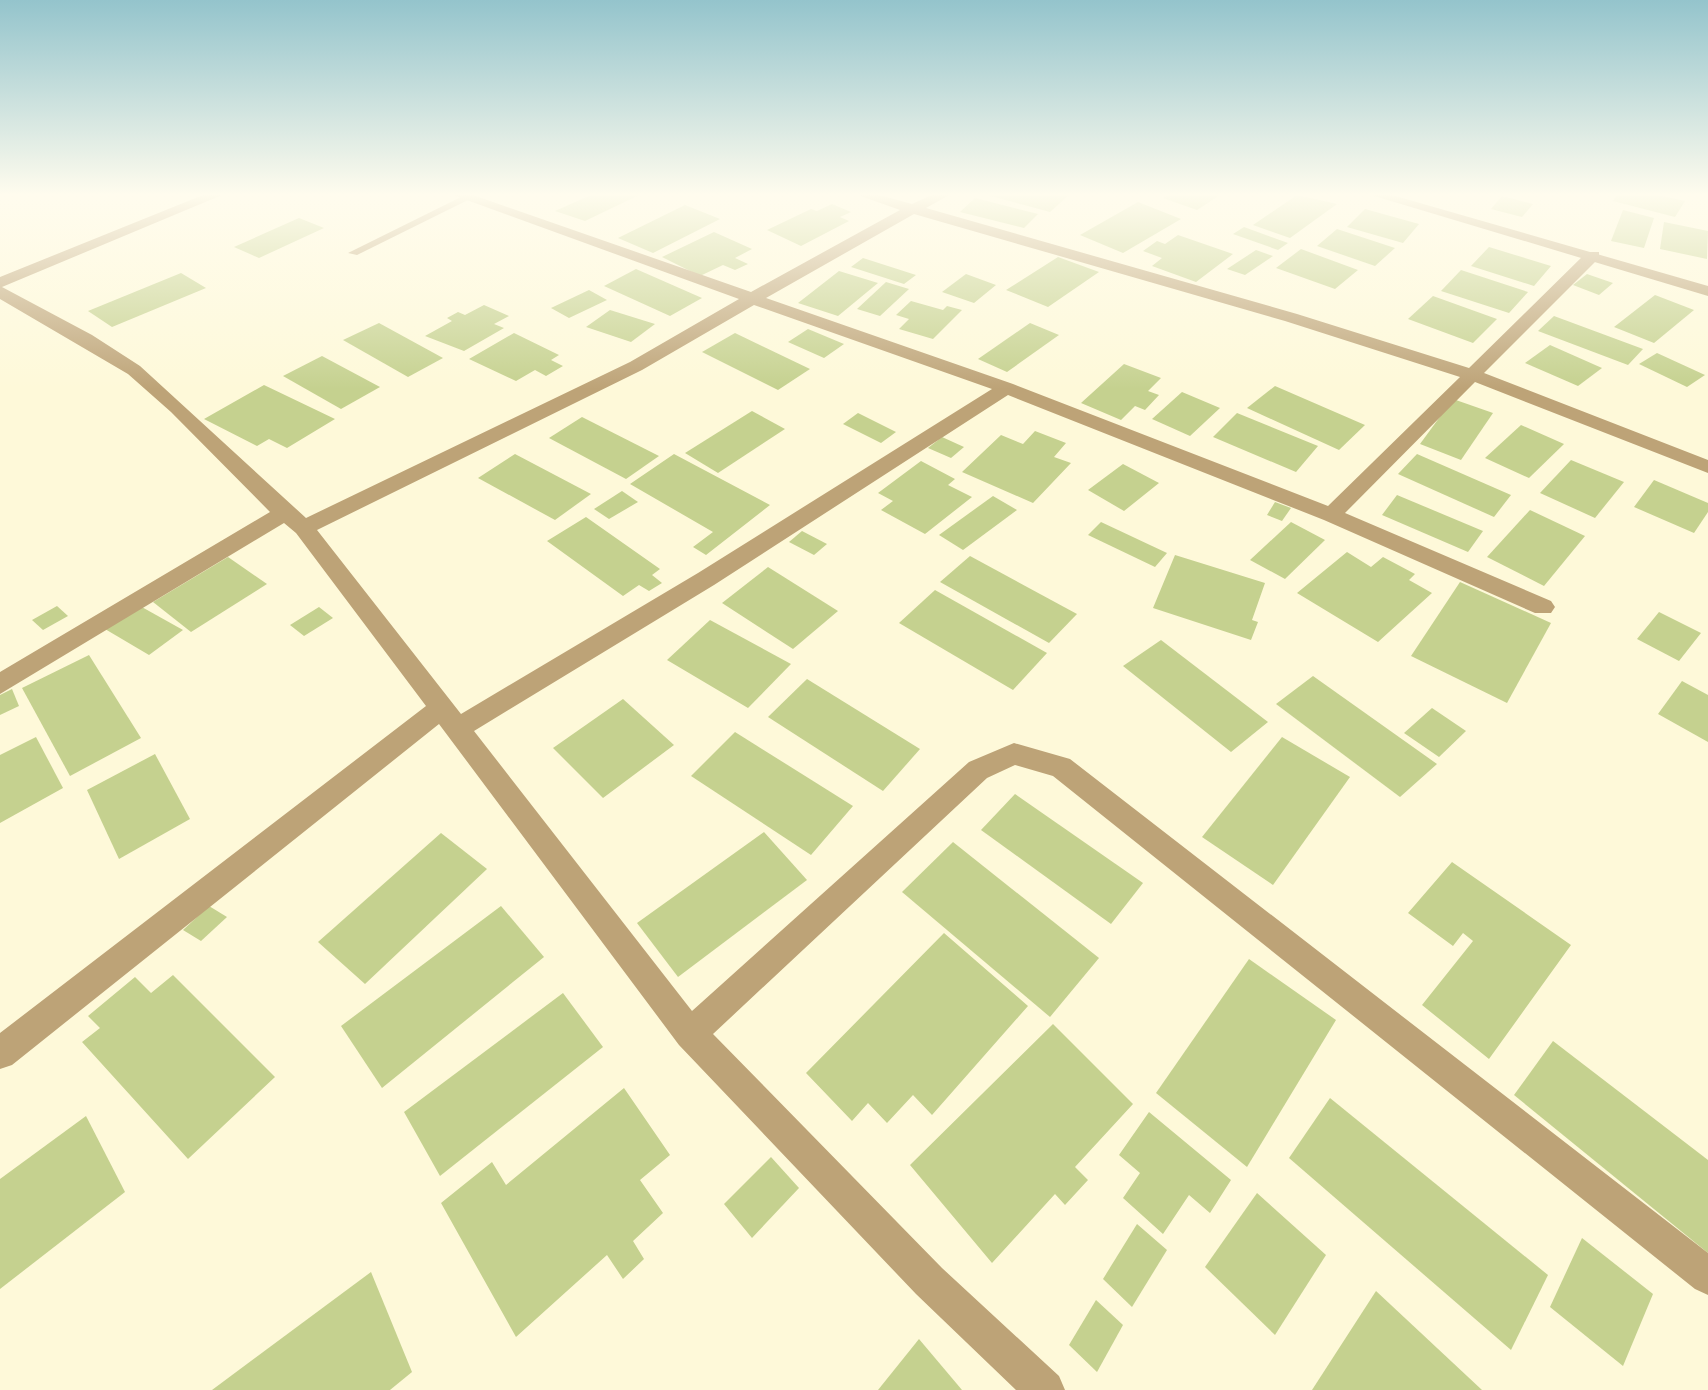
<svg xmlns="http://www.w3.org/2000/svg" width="1708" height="1390" font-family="'Sofia Sans Condensed',sans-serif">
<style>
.building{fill:#c5d18f}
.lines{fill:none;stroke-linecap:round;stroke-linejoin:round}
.service{fill:#bda377;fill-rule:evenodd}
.minor{fill:#bda377;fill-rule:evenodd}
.tertiary{fill:#bda377;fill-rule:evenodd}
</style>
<rect width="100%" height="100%" fill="#fef9d9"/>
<g class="building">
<polygon points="591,195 639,195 585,221 555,211"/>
<polygon points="987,195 1069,195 1050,212"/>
<polygon points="1169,195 1220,195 1197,210 1163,198"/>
<polygon points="1297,195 1337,204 1290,238 1253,225"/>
<polygon points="1617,195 1658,195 1685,201 1675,217 1613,201"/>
<polygon points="1502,196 1533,204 1522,217 1491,209"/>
<polygon points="975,198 1038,214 1024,228 960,212"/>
<polygon points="1138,202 1181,219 1123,253 1080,235"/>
<polygon points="832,204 851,212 840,217 849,221 801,246 767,230 811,209 817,211"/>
<polygon points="685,205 720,219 653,253 618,238"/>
<polygon points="1365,209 1419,224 1403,243 1347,227"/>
<polygon points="1623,210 1654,218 1644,248 1611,241"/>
<polygon points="299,218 324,228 259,258 234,247"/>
<polygon points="1664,222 1708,231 1707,259 1660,249"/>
<polygon points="1244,227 1288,243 1278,250 1233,234"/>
<polygon points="1337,229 1395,248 1375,266 1317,246"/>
<polygon points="714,232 752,249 735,258 748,264 735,270 723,265 700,276 662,257"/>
<polygon points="1178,235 1233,254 1196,282 1152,266 1162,258 1143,251 1157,241 1165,244"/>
<polygon points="1489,247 1551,266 1534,286 1471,266"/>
<polygon points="1301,249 1358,270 1335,289 1276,268"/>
<polygon points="1256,250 1273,256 1245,275 1227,269"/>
<polygon points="1058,257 1099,272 1048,307 1006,290"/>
<polygon points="863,258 916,275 904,284 851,267"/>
<polygon points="636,269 702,298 670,316 604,286"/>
<polygon points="1461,270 1528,292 1509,313 1441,291"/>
<polygon points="839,271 878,283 838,316 798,303"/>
<polygon points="181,273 206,288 112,327 88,311"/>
<polygon points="966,274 996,285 974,303 942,292"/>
<polygon points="1587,274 1613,283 1599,295 1573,285"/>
<polygon points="886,282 909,289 880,316 857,309"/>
<polygon points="589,290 607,300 569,318 551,308"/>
<polygon points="1655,295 1694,310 1654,343 1614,327"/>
<polygon points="1433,296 1497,319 1473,343 1408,319"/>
<polygon points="911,301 943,310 947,306 962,310 933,339 899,329 909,319 896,315"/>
<polygon points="484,305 509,316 494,324 504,328 464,351 425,336 452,321 447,318 458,312 465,315"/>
<polygon points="610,310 655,324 631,342 586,327"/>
<polygon points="1554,316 1643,349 1628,365 1538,331"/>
<polygon points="379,323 443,358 408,377 343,340"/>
<polygon points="1030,323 1059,335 1007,372 978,359"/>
<polygon points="808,329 844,344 824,358 788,342"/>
<polygon points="514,333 559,355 551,360 563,366 546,376 535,370 516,381 469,359"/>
<polygon points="735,333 810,369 778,390 702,352"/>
<polygon points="1550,345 1602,368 1578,386 1525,363"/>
<polygon points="1657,353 1705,375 1687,387 1639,364"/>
<polygon points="322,356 380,387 341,409 283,376"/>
<polygon points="1124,364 1161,378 1148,391 1159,395 1145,410 1135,406 1121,420 1081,403"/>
<polygon points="264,385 335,419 287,448 269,439 257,446 204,419"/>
<polygon points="1275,386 1365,425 1339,450 1247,408"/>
<polygon points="1182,392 1220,408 1190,436 1152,419"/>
<polygon points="1453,399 1493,413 1461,460 1420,444"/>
<polygon points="752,411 785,429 718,473 685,453"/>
<polygon points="858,413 896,432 881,443 843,424"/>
<polygon points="1237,413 1318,446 1296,472 1213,437"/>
<polygon points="582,417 659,456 626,479 549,438"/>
<polygon points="1521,425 1564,444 1529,478 1485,458"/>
<polygon points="1035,431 1066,443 1054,457 1071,463 1033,503 962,472 1001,435 1023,444"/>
<polygon points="942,437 964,447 951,458 928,448"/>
<polygon points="515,454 591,494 555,520 478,478"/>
<polygon points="674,454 770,505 706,555 693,547 713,532 630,484"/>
<polygon points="1417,454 1511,495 1494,517 1398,474"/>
<polygon points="1571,460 1624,482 1595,518 1540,493"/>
<polygon points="921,461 955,479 948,485 972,497 925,534 881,510 893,501 878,493"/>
<polygon points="1123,464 1159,483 1124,511 1088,490"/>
<polygon points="1654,480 1708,503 1708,512 1694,533 1634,507"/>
<polygon points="622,491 638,502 609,519 594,509"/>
<polygon points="1397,495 1483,531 1468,552 1382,515"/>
<polygon points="993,496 1017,510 963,550 939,535"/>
<polygon points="1275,502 1291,508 1282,521 1267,515"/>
<polygon points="1530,510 1585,536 1544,586 1487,557"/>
<polygon points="586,517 660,569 652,575 662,583 649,591 639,585 623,596 547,541"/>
<polygon points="1101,522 1167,553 1155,567 1088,535"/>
<polygon points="1291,522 1325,540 1285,579 1250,560"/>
<polygon points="802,531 827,544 814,555 789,542"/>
<polygon points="1347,552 1371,567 1383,557 1415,574 1409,580 1432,593 1378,642 1297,593"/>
<polygon points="1175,555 1265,583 1252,620 1258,622 1251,640 1153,608"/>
<polygon points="970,556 1077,614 1049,643 940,582"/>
<polygon points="228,557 267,584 191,632 153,602"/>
<polygon points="768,567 838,611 793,649 722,603"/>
<polygon points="1460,582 1551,623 1507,703 1411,656"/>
<polygon points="935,590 1047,653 1013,690 899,623"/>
<polygon points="57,606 68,616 43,630 32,620"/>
<polygon points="140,606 183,630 149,655 105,629"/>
<polygon points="319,607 333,618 304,636 290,625"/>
<polygon points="1659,612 1701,633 1679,661 1637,639"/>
<polygon points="710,620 791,664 748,708 667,660"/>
<polygon points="1161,640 1268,722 1231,752 1123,666"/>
<polygon points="89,655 141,738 70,776 22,688"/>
<polygon points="1313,676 1437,764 1400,797 1276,704"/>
<polygon points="807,679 920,749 883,791 768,717"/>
<polygon points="1682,681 1708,695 1708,742 1658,714"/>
<polygon points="12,689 19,706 0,715 0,695"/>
<polygon points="623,699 674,745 603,798 553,748"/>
<polygon points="1432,708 1466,731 1439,757 1404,733"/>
<polygon points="735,732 853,806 811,855 691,776"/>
<polygon points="36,737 63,788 0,823 0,755"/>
<polygon points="1282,737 1350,777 1273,885 1202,837"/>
<polygon points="155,754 190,819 119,859 87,790"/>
<polygon points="1015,794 1143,883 1111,924 981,830"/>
<polygon points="764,832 807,880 678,977 637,923"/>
<polygon points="441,833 487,869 365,984 318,942"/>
<polygon points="953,842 1099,958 1050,1017 902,892"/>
<polygon points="1452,862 1571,945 1489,1059 1422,1005 1473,941 1463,933 1453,946 1408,913"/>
<polygon points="209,906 227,917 201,941 183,930"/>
<polygon points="501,906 544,957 382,1088 341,1026"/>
<polygon points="944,933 1028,1006 932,1115 913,1095 887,1123 868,1103 852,1121 806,1073"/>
<polygon points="1249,959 1336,1020 1247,1167 1156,1093"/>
<polygon points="173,975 275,1077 188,1159 82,1042 100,1028 88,1016 135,977 151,993"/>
<polygon points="563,993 603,1047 440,1176 404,1112"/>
<polygon points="1053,1024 1133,1104 1075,1167 1088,1180 1065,1205 1055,1194 992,1263 910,1165"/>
<polygon points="1553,1041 1708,1160 1708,1253 1514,1095"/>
<polygon points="624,1088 670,1155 640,1180 663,1213 633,1241 644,1259 623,1279 607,1255 516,1337 441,1203 492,1162 506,1185"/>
<polygon points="1330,1098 1548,1275 1511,1350 1289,1158"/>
<polygon points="1149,1112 1231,1180 1210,1213 1189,1195 1163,1234 1123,1198 1140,1173 1119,1155"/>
<polygon points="86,1116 125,1192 0,1289 0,1179"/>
<polygon points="771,1157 799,1188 752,1238 724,1204"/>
<polygon points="1257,1193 1326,1255 1275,1335 1205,1267"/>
<polygon points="1137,1224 1167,1250 1132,1307 1103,1279"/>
<polygon points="1582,1238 1653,1294 1623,1366 1550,1307"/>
<polygon points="371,1272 412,1372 390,1390 212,1390"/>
<polygon points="1376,1291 1482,1390 1312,1390"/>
<polygon points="1096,1300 1123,1325 1097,1372 1069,1345"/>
<polygon points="919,1339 962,1390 878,1390"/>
</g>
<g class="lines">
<polygon class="service" points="463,196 472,198 357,255 348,253"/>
<path class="minor" d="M203,195H222L2,287L92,335L140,366L306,518L630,362L739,299L453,195H473L751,292L900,210L858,195H879L912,204L932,195H949L926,208L1297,314L1469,368L1587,252H1599V258L1484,373L1708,460V473L1475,382L1345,513L1551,601L1555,607L1551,613H1535L1324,520L1008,395L714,585L474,731L692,1011L969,762L1014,743L1070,759L1708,1253V1295L1695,1289L1053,776L1015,765L987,778L713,1034L942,1268L1059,1376L1065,1390H1016L916,1294L679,1045L439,724L12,1065L0,1069V1033L426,706L296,533L284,523L0,694V672L270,512L171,412L128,374L0,299V277ZM914,214L1285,321L1460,377L1328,506L1013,384L766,298ZM754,305L992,389L698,573L461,714L317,530L642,370Z"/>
<polygon class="tertiary" points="1371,195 1392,195 1708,286 1708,296"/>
</g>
<linearGradient id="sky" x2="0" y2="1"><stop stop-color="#94c4cc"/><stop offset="0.5" stop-color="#fffcee"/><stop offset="1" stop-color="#fffcee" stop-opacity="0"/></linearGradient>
<rect width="1708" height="389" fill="url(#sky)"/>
</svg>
